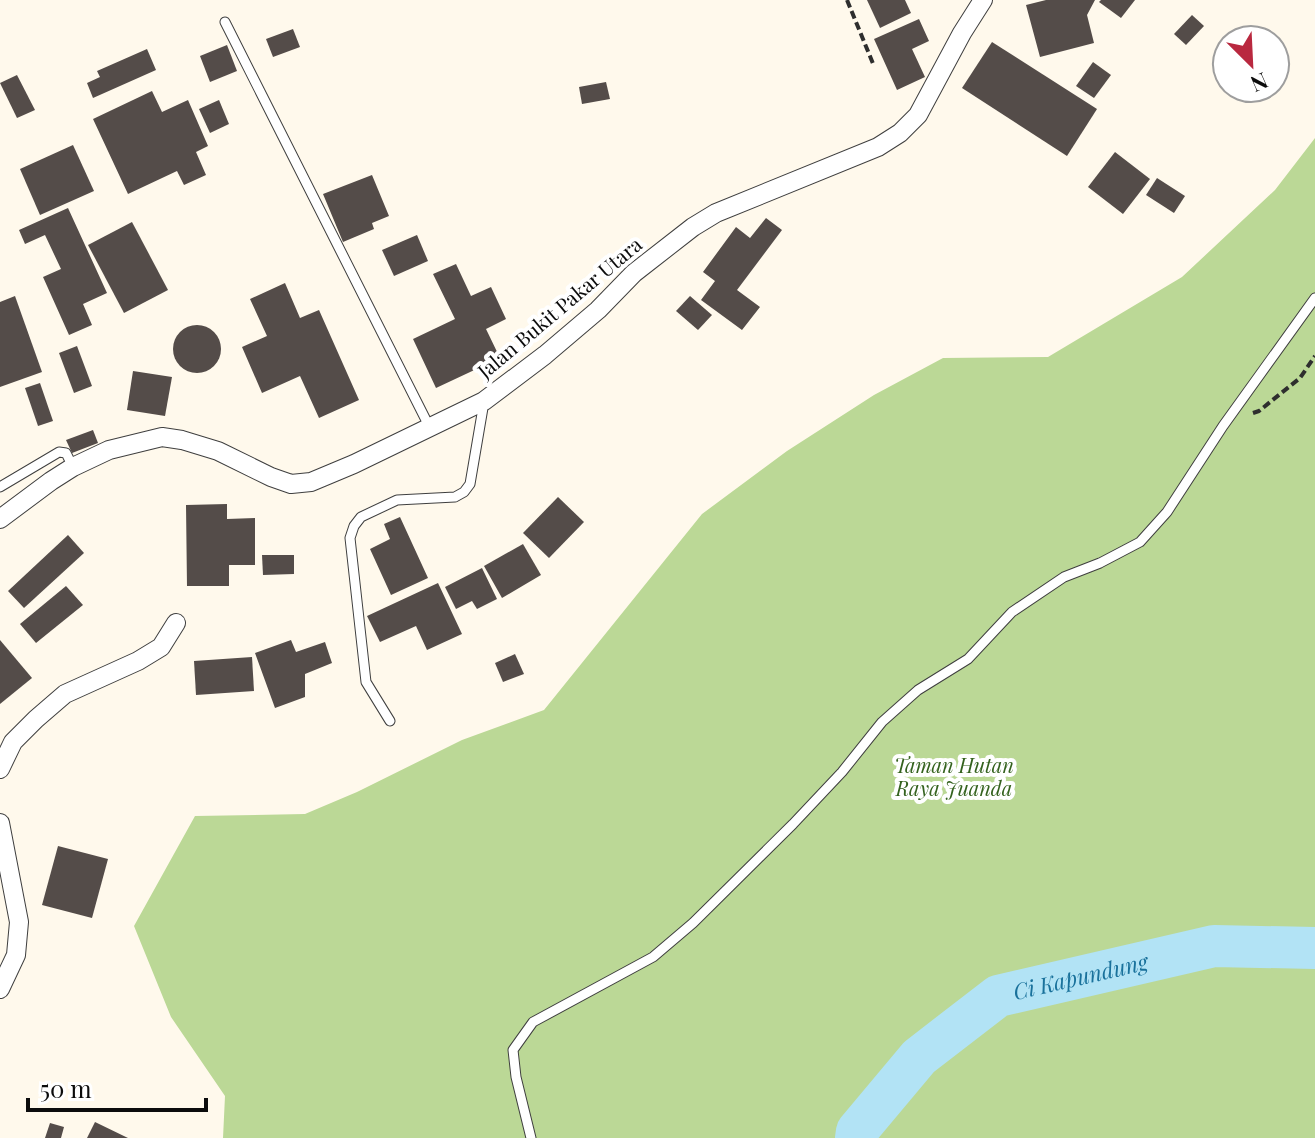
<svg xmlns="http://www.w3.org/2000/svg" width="1315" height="1138" font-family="'Playfair Display',serif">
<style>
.forest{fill:#bbd896}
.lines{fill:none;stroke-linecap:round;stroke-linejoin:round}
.river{stroke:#b2e3f5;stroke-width:42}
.building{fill:#544c49}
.lane-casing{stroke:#3f3f3f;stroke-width:11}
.street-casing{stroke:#3f3f3f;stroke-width:20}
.path{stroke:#2e2e2e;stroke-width:4;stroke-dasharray:8 4;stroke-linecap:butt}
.lane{stroke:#fff;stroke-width:9}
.street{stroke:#fff;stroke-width:18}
.labels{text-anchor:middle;stroke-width:8;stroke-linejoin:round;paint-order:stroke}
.street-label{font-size:20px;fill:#0c0c0c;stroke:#fff}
.park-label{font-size:20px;font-style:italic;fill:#34621e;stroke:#fff}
.water-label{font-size:22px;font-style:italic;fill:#19719b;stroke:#fff}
</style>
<rect width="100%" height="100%" fill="#fff9ec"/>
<polygon class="forest" points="1315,138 1315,1138 223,1138 225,1096 171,1017 134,926 195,816 305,814 357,792 462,740 544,710 702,514 787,451 874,395 943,358 1048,357 1182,277 1275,190"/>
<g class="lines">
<path class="river" id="s1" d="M856,1138L857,1131L919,1057L998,996L1214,946L1315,948"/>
</g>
<g class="building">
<polygon points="867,0 905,0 911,13 880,28"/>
<polygon points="1046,0 1095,0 1087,15 1094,43 1040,57 1026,5"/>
<polygon points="1101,0 1135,0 1121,18 1099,2"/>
<polygon points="1192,15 1204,26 1186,45 1174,34"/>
<polygon points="919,19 929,41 912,49 925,77 897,90 874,39"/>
<polygon points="293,29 300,47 273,57 266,39"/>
<polygon points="992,42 1097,109 1067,156 962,88"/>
<polygon points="227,45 237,71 210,82 200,56"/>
<polygon points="147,49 156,70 93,98 87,83 100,77 97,71"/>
<polygon points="1093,62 1111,75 1094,98 1076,86"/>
<polygon points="17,75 35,110 17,118 0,83"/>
<polygon points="606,82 610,99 582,104 579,87"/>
<polygon points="152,91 162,112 188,100 208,146 196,152 206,175 184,185 177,171 128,194 93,119"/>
<polygon points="219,100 229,124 210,133 199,109"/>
<polygon points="73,145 94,191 40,215 20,169"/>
<polygon points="1115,152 1150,179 1123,214 1088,187"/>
<polygon points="372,175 389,216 372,223 374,229 343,242 323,194"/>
<polygon points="1157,178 1185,196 1174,213 1146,195"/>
<polygon points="68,208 107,293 83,304 92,325 69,335 43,277 61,269 45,235 25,244 19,230"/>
<polygon points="766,218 782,230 737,290 760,307 742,330 701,300 715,281 703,272 736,227 750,238"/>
<polygon points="132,222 168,290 124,313 88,245"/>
<polygon points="417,235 428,261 394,276 382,250"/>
<polygon points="456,264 471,296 491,287 506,319 486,329 500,358 436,388 413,339 455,319 433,274"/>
<polygon points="285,283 300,318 319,310 359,400 319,418 300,376 262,393 242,347 267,336 250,299"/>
<polygon points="15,296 42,372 0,387 0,302"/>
<polygon points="690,296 712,315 698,330 676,311"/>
<circle cx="197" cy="349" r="24"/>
<polygon points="77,346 92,386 74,393 59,353"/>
<polygon points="133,371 172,377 165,416 127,410"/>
<polygon points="40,383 53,421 38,426 25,388"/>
<polygon points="93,430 98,443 72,453 66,440"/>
<polygon points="558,497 584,522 549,558 523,533"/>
<polygon points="227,504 227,519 255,518 255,565 229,565 229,586 187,586 186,505"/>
<polygon points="400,517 428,578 391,595 370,549 390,539 384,524"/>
<polygon points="68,535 84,553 24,608 8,591"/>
<polygon points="523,544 541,575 502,598 484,566"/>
<polygon points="262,555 294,555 294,574 263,575"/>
<polygon points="482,568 497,599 477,609 472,601 456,609 445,587"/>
<polygon points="438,583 462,634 427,650 416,626 380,642 367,616"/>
<polygon points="66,586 83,605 36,643 20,624"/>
<polygon points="0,640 32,678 0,704"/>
<polygon points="291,640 296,652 325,642 332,663 305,674 305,697 275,708 255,653"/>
<polygon points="515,654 524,674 503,682 495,663"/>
<polygon points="252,657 254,691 196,695 194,661"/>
<polygon points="58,846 108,859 92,918 42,905"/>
<polygon points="95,1122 128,1138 87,1138"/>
<polygon points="50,1123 64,1127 61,1138 45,1138"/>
</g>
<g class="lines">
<g class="lane-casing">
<g id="lane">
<polyline points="225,22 430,428"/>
<polyline points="0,487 59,452 66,453 73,467"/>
<polyline points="390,721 366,682 350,538 354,526 361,517 397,500 455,497 464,492 470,484 484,402"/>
<polyline points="531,1138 516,1077 513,1050 533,1022 653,957 693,923 793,824 842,772 882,722 918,690 968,659 1012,612 1064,577 1100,563 1140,542 1167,512 1223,426 1315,298"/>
</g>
</g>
<g class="street-casing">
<g id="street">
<polyline points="0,519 51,481 73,467 109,450 162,437 182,440 218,451 271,477 291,484 311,482 354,464 484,401 545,355 598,310 634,273 693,227 716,213 878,147 900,133 918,115 962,33 983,0"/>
<polyline points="0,769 13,742 36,719 65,694 138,661 161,647 176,623"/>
<polyline points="0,823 19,922 16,955 0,989"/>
</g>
</g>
<g class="path">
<polyline points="847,0 874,66"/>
<polyline points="1253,413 1259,411 1300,378 1315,356"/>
</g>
<use href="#lane" class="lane"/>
<use href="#street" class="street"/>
</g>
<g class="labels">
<g class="street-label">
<text transform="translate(560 308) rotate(-40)" y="7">Jalan Bukit Pakar Utara</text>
</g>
<g class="park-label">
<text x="954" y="773">Taman Hutan<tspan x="954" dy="23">Raya Juanda</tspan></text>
</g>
<g class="water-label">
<text dy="8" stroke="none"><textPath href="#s1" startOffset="288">Ci Kapundung</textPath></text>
</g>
</g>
<g transform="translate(1251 64) rotate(156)"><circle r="38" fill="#ffffff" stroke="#9e9e9e" stroke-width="2"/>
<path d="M0-6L14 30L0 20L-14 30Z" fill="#b9283f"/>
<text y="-12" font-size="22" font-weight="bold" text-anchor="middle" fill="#0c0c0c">N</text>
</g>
<path d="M28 1098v12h178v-12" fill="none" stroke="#0c0c0c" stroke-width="4"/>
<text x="40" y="1098" font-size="24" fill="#0c0c0c" stroke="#ffffff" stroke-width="6" paint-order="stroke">50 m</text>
</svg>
